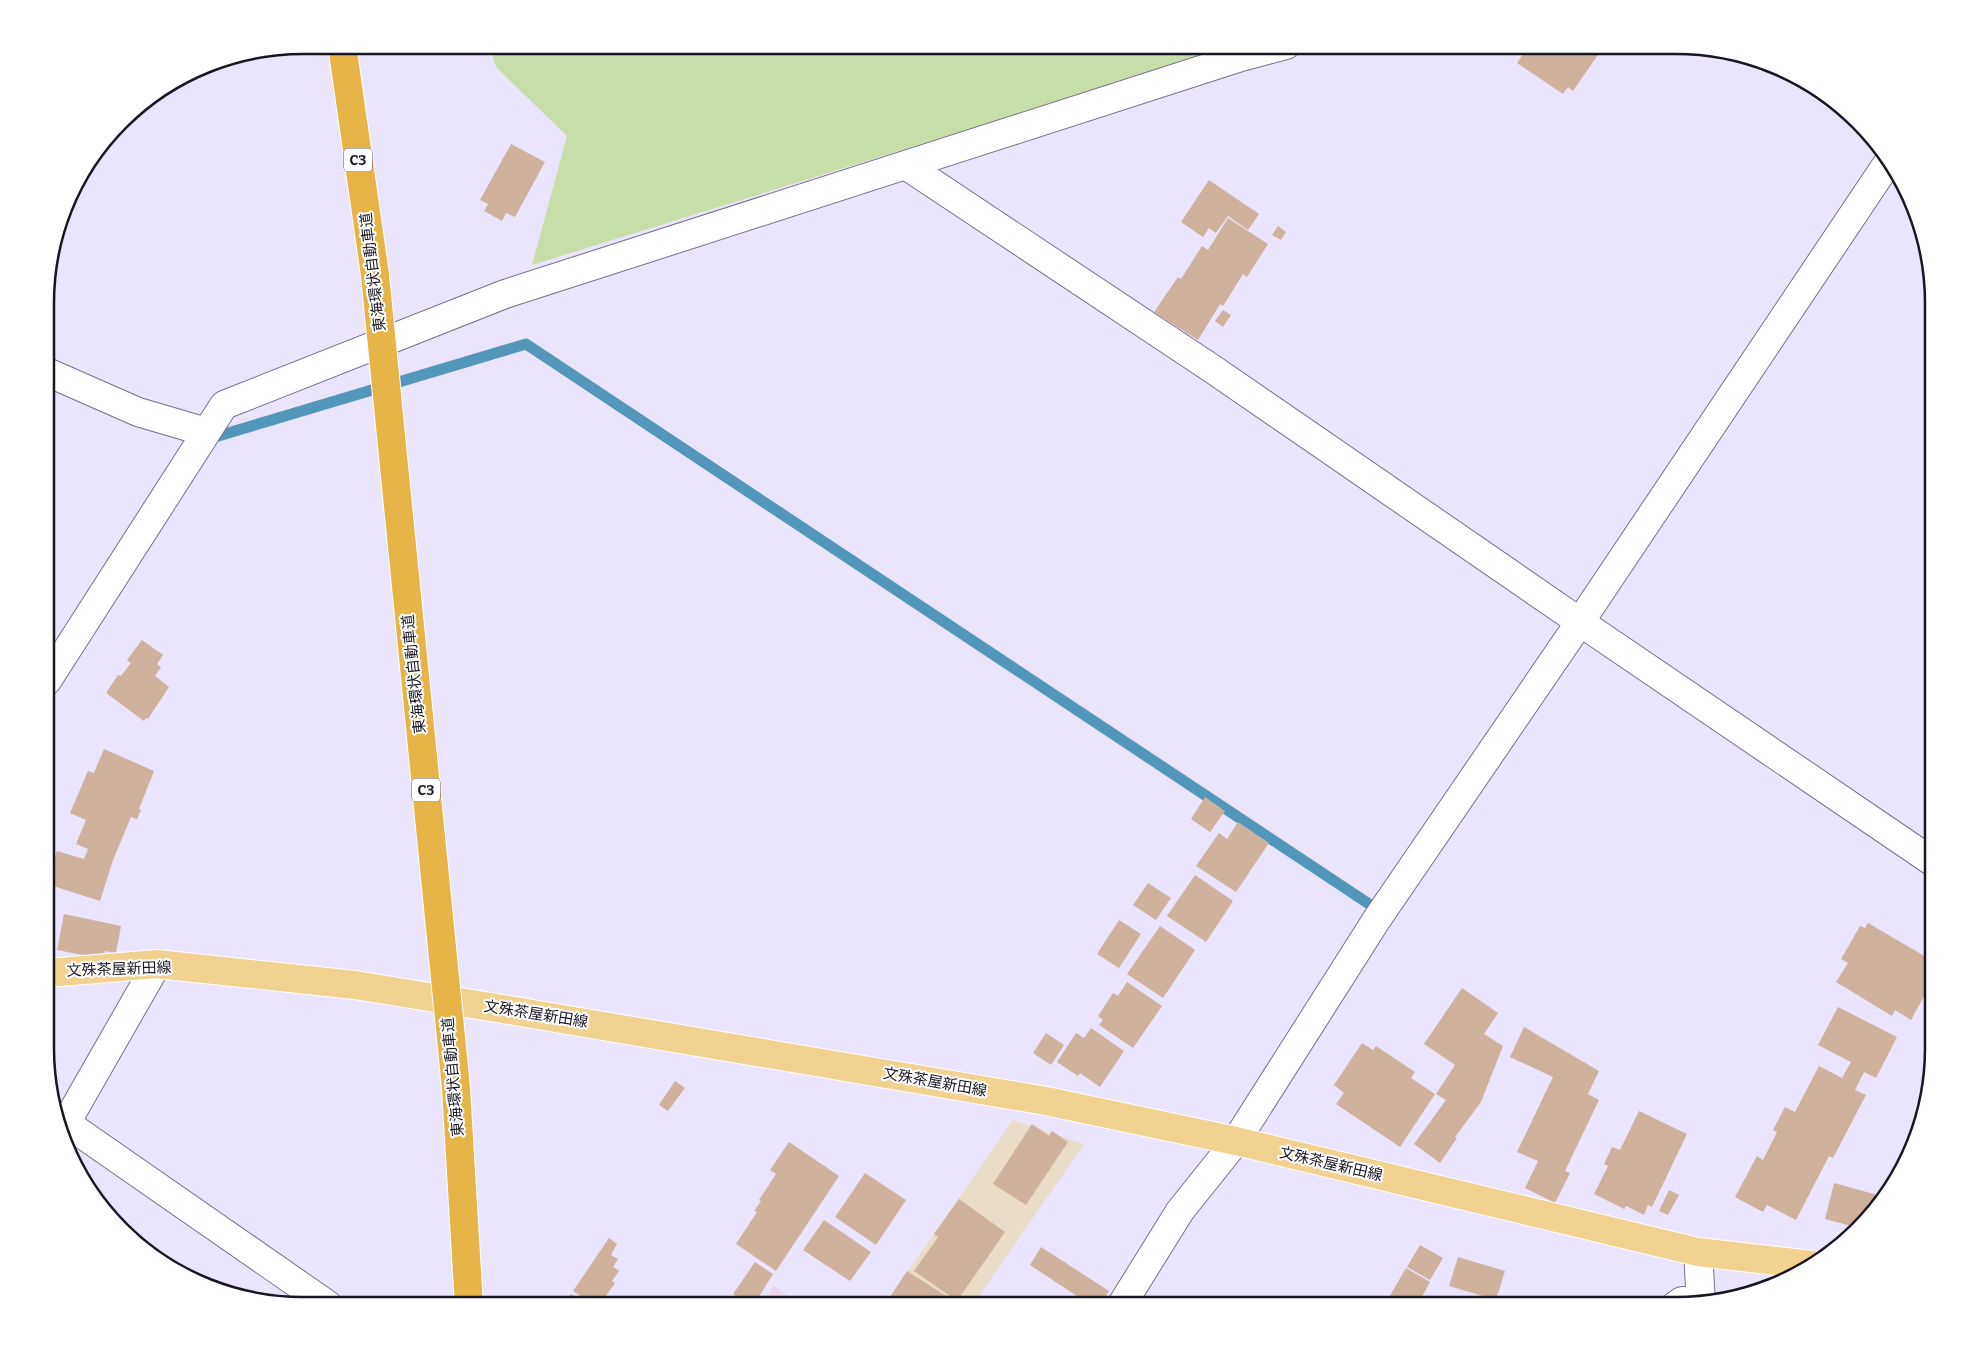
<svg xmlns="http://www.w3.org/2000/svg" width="1979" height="1351" font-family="Bitter,'Noto Sans JP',serif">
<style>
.commercial{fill:#ebd7e7}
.industrial{fill:#e9dcc9}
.green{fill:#c8dea9}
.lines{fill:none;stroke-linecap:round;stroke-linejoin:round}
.stream{stroke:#5396bc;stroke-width:11}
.building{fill:#ceb29e}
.minor-casing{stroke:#77708b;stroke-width:30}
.major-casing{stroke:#fff;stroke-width:30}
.highway-casing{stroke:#fff;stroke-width:30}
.minor{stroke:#fff;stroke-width:28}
.major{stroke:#f1d291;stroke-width:28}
.highway{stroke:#e7b447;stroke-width:28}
.highway-bridge-casing{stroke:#fff;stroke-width:30;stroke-linecap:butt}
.highway-bridge{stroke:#e7b447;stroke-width:28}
.labels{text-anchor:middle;stroke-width:4;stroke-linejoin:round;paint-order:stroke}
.shield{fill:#fff;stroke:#5e5c64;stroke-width:1}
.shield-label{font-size:14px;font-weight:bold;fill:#191621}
.street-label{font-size:15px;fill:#191621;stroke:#fff}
.rim{fill:none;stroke:#191621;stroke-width:2.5}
</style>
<rect width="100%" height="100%" fill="#eae4fd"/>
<polygon class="commercial" points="774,1286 802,1306 761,1306"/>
<polygon class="industrial" points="1013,1120 1084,1144 972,1306 884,1306"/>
<polygon class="green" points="489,45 1240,45 532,265 567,136 496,67"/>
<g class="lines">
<polyline class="stream" points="208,439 526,344 1375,908"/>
</g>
<g class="building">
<polygon points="1529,45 1574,45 1604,46 1573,91 1568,87 1563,94 1517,63"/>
<polygon points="511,144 545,162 515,217 506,213 502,221 484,211 488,204 480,200"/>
<polygon points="1209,180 1259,214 1248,230 1228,216 1216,233 1209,228 1203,237 1181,222"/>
<polygon points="1228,218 1268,244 1247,277 1243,274 1223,306 1220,304 1198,340 1154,312 1178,277 1181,279 1202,246 1208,250"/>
<polygon points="1278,226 1286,232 1281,240 1272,235"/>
<polygon points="1223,310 1231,315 1223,327 1215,321"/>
<polygon points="142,640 163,655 157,664 161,667 155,676 169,687 148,719 146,718 144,721 106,693 118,675 121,676 131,663 127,660"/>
<polygon points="104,749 154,771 139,809 141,810 137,819 131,817 113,860 100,901 47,884 47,880 57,851 84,859 88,849 76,844 86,820 70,813 88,771 94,773"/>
<polygon points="1205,797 1225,811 1210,832 1191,819"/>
<polygon points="47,808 54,810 48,831 47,831"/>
<polygon points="1238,822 1269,843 1236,892 1196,866 1219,833 1227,839"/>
<polygon points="1195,875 1233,901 1206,942 1167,916"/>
<polygon points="1148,883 1171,898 1156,920 1133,905"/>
<polygon points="64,914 121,926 116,953 105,951 103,959 57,950"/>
<polygon points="1119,920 1141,934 1119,968 1097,954"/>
<polygon points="1868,923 1933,961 1933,980 1911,1020 1895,1010 1892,1016 1836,982 1848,963 1841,959 1860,926 1865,928"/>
<polygon points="1160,926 1195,950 1163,998 1127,974"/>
<polygon points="1127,982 1162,1006 1133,1048 1099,1025 1103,1020 1098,1016 1113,993 1118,996"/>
<polygon points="1462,988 1498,1013 1484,1034 1503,1046 1481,1102 1455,1137 1457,1138 1440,1163 1414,1144 1446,1100 1436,1094 1455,1065 1424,1044"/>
<polygon points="1838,1007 1897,1037 1876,1078 1864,1072 1855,1090 1866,1095 1833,1158 1829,1156 1796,1220 1767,1205 1763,1212 1735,1197 1757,1156 1763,1160 1777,1132 1773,1130 1785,1107 1795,1112 1819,1066 1842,1078 1851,1062 1818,1045"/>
<polygon points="1524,1027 1599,1071 1588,1094 1599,1100 1565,1171 1570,1173 1555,1203 1525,1188 1538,1161 1517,1152 1553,1077 1510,1057"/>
<polygon points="1091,1028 1124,1051 1100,1087 1080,1073 1078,1076 1057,1062 1076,1033 1084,1038"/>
<polygon points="1046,1033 1064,1045 1051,1065 1033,1053"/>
<polygon points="1362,1043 1373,1050 1376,1046 1415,1072 1411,1078 1435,1094 1400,1147 1336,1104 1344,1093 1334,1085"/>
<polygon points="675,1081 685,1088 668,1111 659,1105"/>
<polygon points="1639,1111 1687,1134 1652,1207 1648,1205 1644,1215 1626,1206 1624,1209 1594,1194 1608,1166 1604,1164 1612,1147 1620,1150"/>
<polygon points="1032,1124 1049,1136 1052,1131 1068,1142 1026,1205 993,1184"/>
<polygon points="789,1142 839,1176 776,1271 736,1244 757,1212 754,1211 761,1201 759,1200 776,1174 770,1170"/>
<polygon points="865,1173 906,1200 876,1245 835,1217"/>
<polygon points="1834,1183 1885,1197 1881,1205 1859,1228 1825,1219"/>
<polygon points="1669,1190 1679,1195 1668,1215 1659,1211"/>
<polygon points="959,1199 1005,1232 957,1301 914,1271 938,1237 934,1234"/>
<polygon points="824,1220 871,1252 850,1281 803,1250"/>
<polygon points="609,1238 617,1244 611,1255 618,1259 613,1267 619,1271 612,1281 615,1283 601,1303 594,1299 592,1301 585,1297 584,1298 573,1291"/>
<polygon points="1420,1245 1443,1258 1430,1280 1407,1267"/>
<polygon points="1041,1247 1109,1291 1099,1306 1092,1306 1030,1265"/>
<polygon points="1458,1257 1505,1271 1496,1300 1449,1286"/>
<polygon points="755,1262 773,1274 753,1306 751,1306 733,1294"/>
<polygon points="1406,1268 1430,1282 1417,1306 1384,1306"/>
<polygon points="907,1271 954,1301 951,1306 884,1306"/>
<polygon points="571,1294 588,1306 564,1306"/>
</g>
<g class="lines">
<g class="minor-casing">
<g id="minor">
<polyline points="907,166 1214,370 1580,622 1933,862"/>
<polyline points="47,372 138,412 206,432"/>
<polyline points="47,681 224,405 505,294 1241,57 1286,45"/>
<polyline points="157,964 66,1123 328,1305"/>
<polyline points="1698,1252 1701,1303"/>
<polyline points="1121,1306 1180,1211 1236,1141 1377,919 1580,622 1889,161"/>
<polyline points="1675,1306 1682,1301 1701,1301"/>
</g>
</g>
<g class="major-casing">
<polyline id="major" points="47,973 157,964 355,985 503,1009 1046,1101 1236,1141 1698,1252 1812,1265"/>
</g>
<g class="highway-casing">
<polyline id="highway" points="342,45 375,275"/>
</g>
<use href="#minor" class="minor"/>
<use href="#major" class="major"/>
<use href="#highway" class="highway"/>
<g class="highway-bridge-casing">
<polyline id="highway-bridge" points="375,275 456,1088 469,1306"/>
</g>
<use href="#highway-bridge" class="highway-bridge"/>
</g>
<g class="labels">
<g class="shield">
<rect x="344" y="148.5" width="28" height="23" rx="4"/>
<rect x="412" y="778.5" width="28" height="23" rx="4"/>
</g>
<g class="shield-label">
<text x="358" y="165">C3</text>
<text x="426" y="795">C3</text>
</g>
<g class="street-label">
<text transform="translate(373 272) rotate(-97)" y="5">東海環状自動車道</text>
<text transform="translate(414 674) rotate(-96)" y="5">東海環状自動車道</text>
<text transform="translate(119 969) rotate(-2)" y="5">文殊茶屋新田線</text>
<text transform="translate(536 1014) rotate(9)" y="5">文殊茶屋新田線</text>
<text transform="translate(453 1077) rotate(-95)" y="5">東海環状自動車道</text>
<text transform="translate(935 1082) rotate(10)" y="5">文殊茶屋新田線</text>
<text transform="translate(1331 1164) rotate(13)" y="5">文殊茶屋新田線</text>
</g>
</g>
<path d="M0 0H1979V1351H0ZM303 54H1676A249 249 0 0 1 1925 303V1048A249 249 0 0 1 1676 1297H303A249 249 0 0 1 54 1048V303A249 249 0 0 1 303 54Z" fill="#fff" fill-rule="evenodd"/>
<path class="rim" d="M303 54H1676A249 249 0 0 1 1925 303V1048A249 249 0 0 1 1676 1297H303A249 249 0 0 1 54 1048V303A249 249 0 0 1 303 54Z"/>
</svg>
